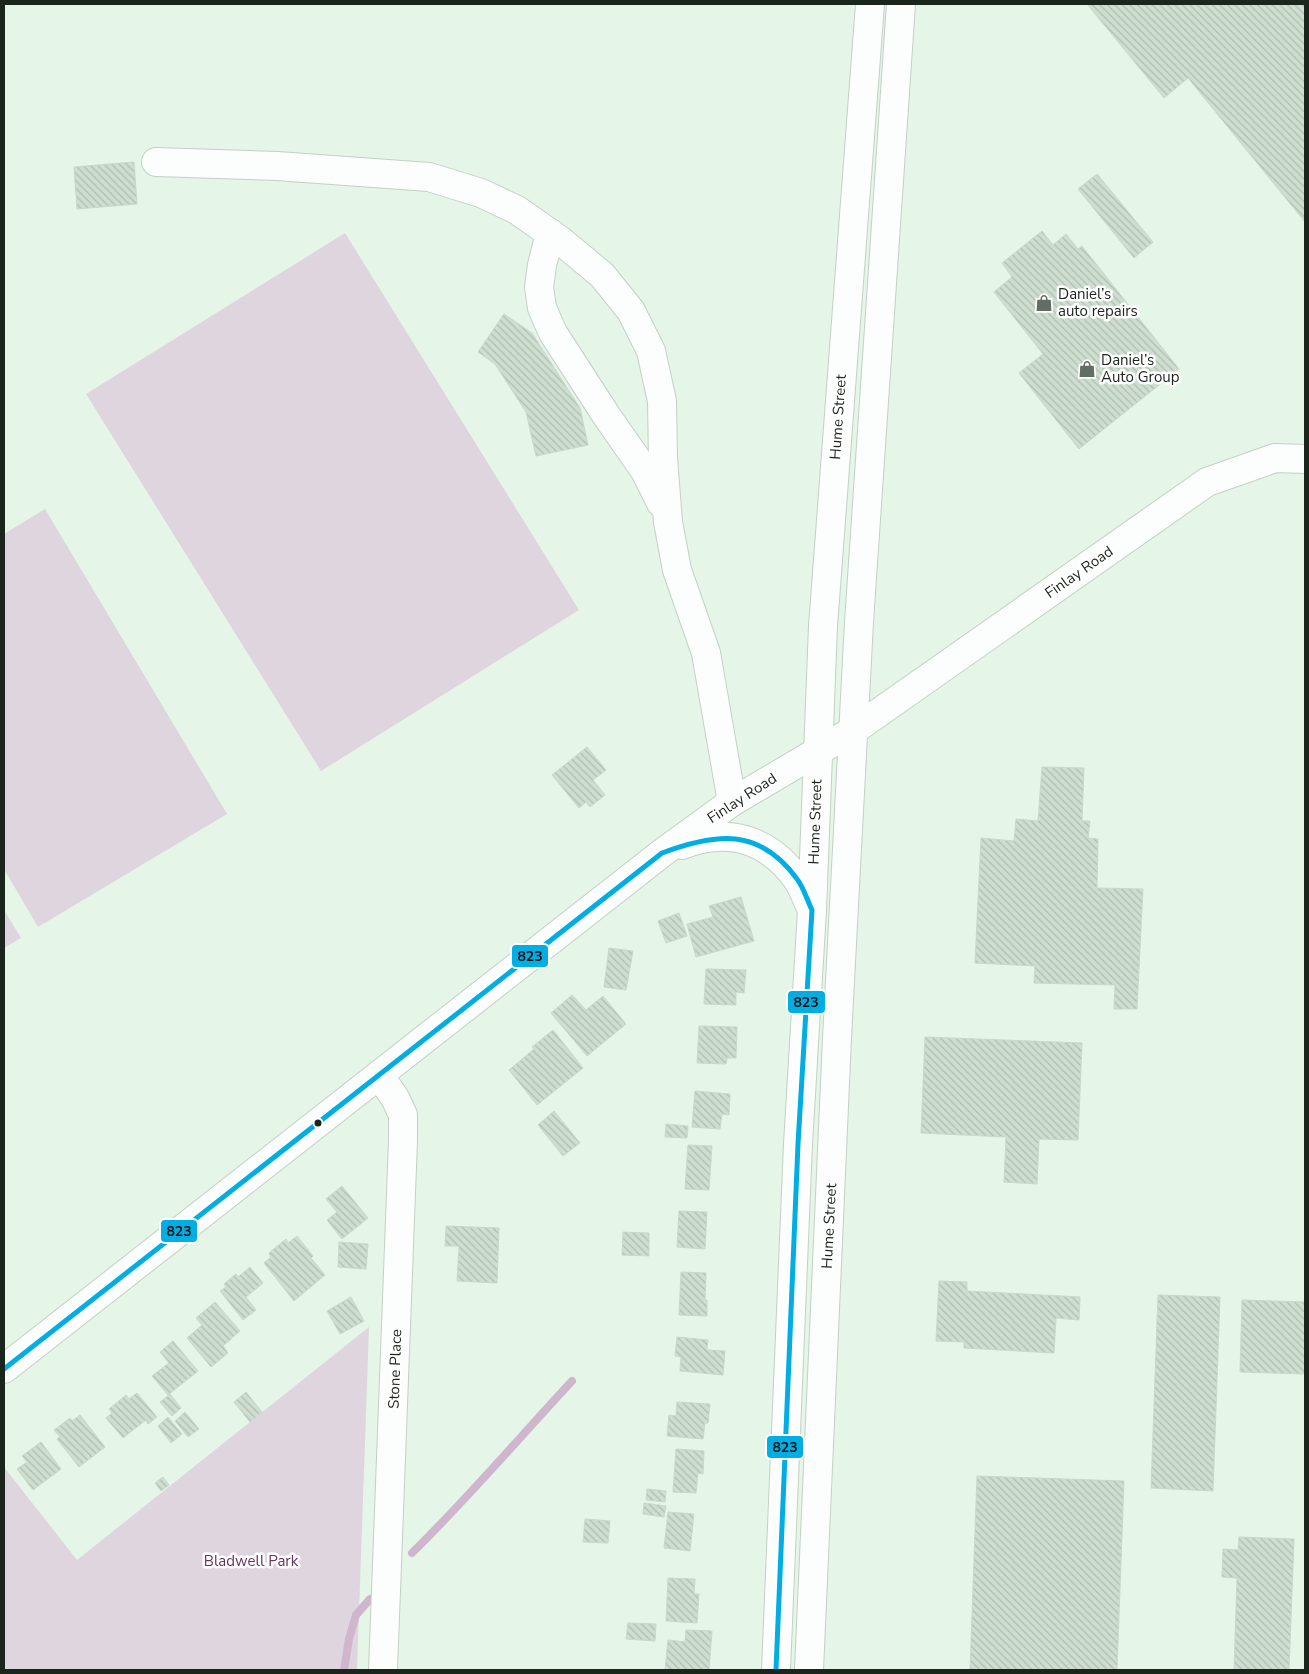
<svg xmlns="http://www.w3.org/2000/svg" width="1309" height="1674" font-family="'Nunito Sans',sans-serif">
<style>
.green{fill:#dfd5de}
.lines{fill:none;stroke-linecap:round;stroke-linejoin:round}
.stream{stroke:#cfb6cc;stroke-width:8}
.building{fill:url(#building-back-hatch);stroke:#cbd7cd}
.minor-casing{stroke:#c4d0c6;stroke-width:30}
.major-casing{stroke:#c4d0c6;stroke-width:30}
.minor{stroke:#fbfefc;stroke-width:28}
.major{stroke:#fbfefc;stroke-width:28}
.bus-1-casing{stroke:#fff;stroke-width:9}
.bus-1{stroke:#01aee4;stroke-width:5}
.bus-dot{fill:#1a251c;stroke:#fff;stroke-width:2}
.labels{text-anchor:middle;stroke-width:5;stroke-linejoin:round;paint-order:stroke}
.poi-label{font-size:15px;fill:#1a251c;stroke:#fff;text-anchor:start}
.street-label{font-size:15px;fill:#1a251c;stroke:#fff}
.park-label{font-size:15px;fill:#683262;stroke:#fff}
.line-badge{stroke:#fff;stroke-width:2}
.pale-badge-label{font-size:14px;text-anchor:middle;font-weight:bold;fill:#111}
</style>
<defs>
<pattern id="building-back-hatch" width="6" height="6" patternUnits="userSpaceOnUse" patternTransform="scale(1.25)"><rect width="6" height="6" fill="#ceded0"/><path d="M-1 5l2 2M0 0l6 6M5-1l2 2" fill="none" stroke="#b0beb2"/></pattern>
</defs>
<rect width="100%" height="100%" fill="#e5f5e8"/>
<g class="green">
<polygon points="345,233 579,610 321,771 86,394"/>
<polygon points="45,509 227,814 38,927 4,869 4,534"/>
<polygon points="4,910 21,938 4,948"/>
<polygon points="369,1327 357,1670 4,1670 4,1467 77,1560"/>
</g>
<g class="lines">
<g class="stream">
<path d="M412,1553C468,1498 519,1438 572,1381"/>
<polyline points="344,1670 349,1639 356,1615 370,1599"/>
</g>
</g>
<g class="building">
<polygon points="1087,4 1305,4 1305,222 1188,78 1164,98"/>
<polygon points="134,162 137,204 77,209 74,167"/>
<polygon points="1097,174 1153,242 1134,258 1078,189"/>
<polygon points="1042,231 1053,245 1066,234 1078,249 1082,246 1179,369 1079,449 1019,373 1043,354 994,292 1012,277 1002,263"/>
<polygon points="504,314 532,333 580,408 588,445 536,456 526,412 495,364 478,352"/>
<polygon points="587,747 606,770 593,780 605,795 590,807 586,802 579,808 552,775"/>
<polygon points="1042,767 1084,768 1082,821 1090,821 1088,838 1098,839 1097,888 1143,889 1137,1009 1114,1009 1115,985 1034,983 1035,966 975,963 981,838 1014,841 1016,819 1038,821"/>
<polygon points="741,897 754,941 696,957 687,924 713,917 709,906"/>
<polygon points="679,913 687,936 666,943 658,921"/>
<polygon points="609,948 633,951 626,990 604,987"/>
<polygon points="706,969 746,970 744,993 736,992 736,1005 704,1004"/>
<polygon points="572,995 586,1010 603,996 626,1024 587,1056 551,1013"/>
<polygon points="699,1026 737,1027 736,1058 727,1058 726,1064 697,1063"/>
<polygon points="553,1030 583,1068 537,1105 509,1070 534,1049 532,1047"/>
<polygon points="925,1037 1082,1043 1078,1140 1039,1139 1037,1184 1004,1182 1006,1137 921,1133"/>
<polygon points="695,1091 730,1094 729,1115 722,1114 720,1129 692,1127"/>
<polygon points="554,1111 580,1143 563,1156 538,1125"/>
<polygon points="666,1124 688,1126 687,1138 665,1137"/>
<polygon points="688,1145 712,1146 709,1190 685,1189"/>
<polygon points="342,1186 368,1218 342,1239 327,1220 337,1212 326,1199"/>
<polygon points="679,1211 707,1212 705,1249 677,1247"/>
<polygon points="446,1226 499,1228 497,1283 457,1281 459,1246 445,1246"/>
<polygon points="623,1232 649,1233 649,1256 622,1255"/>
<polygon points="297,1236 313,1256 311,1258 325,1275 294,1301 264,1263 271,1257 269,1253 286,1239 288,1243"/>
<polygon points="339,1242 368,1244 366,1269 338,1267"/>
<polygon points="250,1267 263,1283 246,1297 256,1310 243,1320 220,1291 226,1287 224,1284 236,1274 238,1277"/>
<polygon points="681,1272 706,1273 705,1300 707,1300 707,1316 679,1315"/>
<polygon points="939,1281 967,1282 967,1291 1080,1297 1079,1320 1056,1318 1054,1353 964,1348 964,1342 936,1341"/>
<polygon points="1158,1295 1220,1297 1213,1491 1151,1488"/>
<polygon points="351,1297 364,1321 340,1334 327,1311"/>
<polygon points="1242,1300 1305,1302 1305,1374 1240,1372"/>
<polygon points="215,1302 240,1331 223,1346 228,1353 211,1367 187,1338 202,1325 196,1318"/>
<polygon points="677,1337 708,1340 707,1350 725,1351 723,1375 680,1371 681,1357 675,1356"/>
<polygon points="173,1341 198,1371 168,1395 152,1376 169,1363 160,1352"/>
<polygon points="246,1392 262,1412 250,1422 234,1402"/>
<polygon points="137,1393 157,1417 148,1424 146,1420 123,1438 106,1418 112,1413 109,1409 126,1395 129,1399"/>
<polygon points="170,1394 181,1408 172,1416 160,1402"/>
<polygon points="677,1402 710,1404 708,1423 705,1423 703,1439 667,1436 669,1415 676,1416"/>
<polygon points="185,1412 199,1429 188,1437 175,1421"/>
<polygon points="80,1415 105,1447 79,1467 57,1439 60,1437 54,1430 70,1418 72,1421"/>
<polygon points="168,1417 182,1434 171,1443 158,1426"/>
<polygon points="41,1442 61,1469 33,1490 17,1469 27,1462 22,1456"/>
<polygon points="676,1449 704,1451 703,1474 698,1473 696,1493 673,1492"/>
<polygon points="977,1476 1124,1481 1117,1670 970,1670"/>
<polygon points="163,1477 169,1485 161,1491 155,1483"/>
<polygon points="647,1489 666,1491 665,1502 646,1500"/>
<polygon points="644,1503 666,1506 664,1517 643,1514"/>
<polygon points="668,1512 694,1514 690,1551 664,1548"/>
<polygon points="585,1519 610,1521 608,1543 583,1542"/>
<polygon points="1239,1537 1294,1539 1289,1670 1234,1670 1237,1578 1222,1577 1223,1549 1238,1550"/>
<polygon points="668,1578 695,1579 694,1594 699,1594 697,1623 666,1621"/>
<polygon points="628,1623 656,1624 655,1641 626,1639"/>
<polygon points="686,1630 712,1631 709,1670 665,1670 668,1640 685,1642"/>
</g>
<g class="lines">
<g class="minor-casing">
<g id="minor">
<polyline points="156,162 277,166 429,177 481,193 517,210 561,241 602,275 631,311 651,351 662,401 663,458 668,522 677,570 706,653 732,802"/>
<polyline points="550,233 542,265 539,287 542,308 553,333 606,415 645,471 661,503"/>
<path d="M682,845C728,827 768,839 797,879C803,888 807,900 812,910"/>
<polyline points="379,1075 395,1098 403,1115 403,1140 383,1670"/>
<polyline points="4,1369 662,853 732,802 854,730 1207,482 1275,458 1305,459"/>
</g>
</g>
<g class="major-casing">
<g id="major">
<polyline points="776,1670 798,1144 812,910 823,626 870,4"/>
<polyline points="809,1670 837,1038 859,622 901,4"/>
</g>
</g>
<use href="#minor" class="minor"/>
<use href="#major" class="major"/>
<g class="bus-1-casing">
<path id="bus-1" d="M4,1369L662,853C716,833 759,827 797,879C804,888 807,900 812,910L798,1144L776,1670"/>
</g>
<use href="#bus-1" class="bus-1"/>
</g>
<defs>
<g id="shop-bare" transform="scale(1.35)"><path d="M-5-2.5h2.3a2.7 3.5 0 0 1 5.4 0H5L5.5 6h-11ZM-1.5-2.5h3a1.5 2.3 0 0 0-3 0Z" fill="#616e63" stroke="#fff" stroke-width="2.5" paint-order="stroke"/></g>
</defs>
<g fill-rule="evenodd">
<use href="#shop-bare" x="1044" y="303"/>
<use href="#shop-bare" x="1087" y="369"/>
</g>
<circle class="bus-dot" cx="318" cy="1123" r="4.5"/>
<g class="labels">
<g class="poi-label">
<text x="1058" y="299">Daniel’s<tspan x="1058" dy="17">auto repairs</tspan></text>
<text x="1101" y="365">Daniel’s<tspan x="1101" dy="17">Auto Group</tspan></text>
</g>
<g class="street-label">
<text transform="translate(838 417) rotate(-86)" y="5">Hume Street</text>
<text transform="translate(1079 572) rotate(-35)" y="5">Finlay Road</text>
<text transform="translate(742 798) rotate(-33)" y="5">Finlay Road</text>
<text transform="translate(815 822) rotate(-88)" y="5">Hume Street</text>
<text transform="translate(829 1226) rotate(-87)" y="5">Hume Street</text>
<text transform="translate(395 1369) rotate(-88)" y="5">Stone Place</text>
</g>
<g class="park-label">
<text x="251" y="1566">Bladwell Park</text>
</g>
</g>
<g class="line-badge">
<rect x="511" y="944" width="38" height="24" rx="5" fill="#01aee4"/>
<rect x="787" y="990" width="39" height="24" rx="5" fill="#01aee4"/>
<rect x="160" y="1219" width="38" height="24" rx="5" fill="#01aee4"/>
<rect x="766" y="1435" width="38" height="24" rx="5" fill="#01aee4"/>
</g>
<g class="pale-badge-label">
<text x="530" y="961">823</text>
<text x="806" y="1007">823</text>
<text x="179" y="1236">823</text>
<text x="785" y="1452">823</text>
</g>
<rect width="1309" height="1674" fill="none" stroke="#1a251c" stroke-width="10"/>
</svg>
